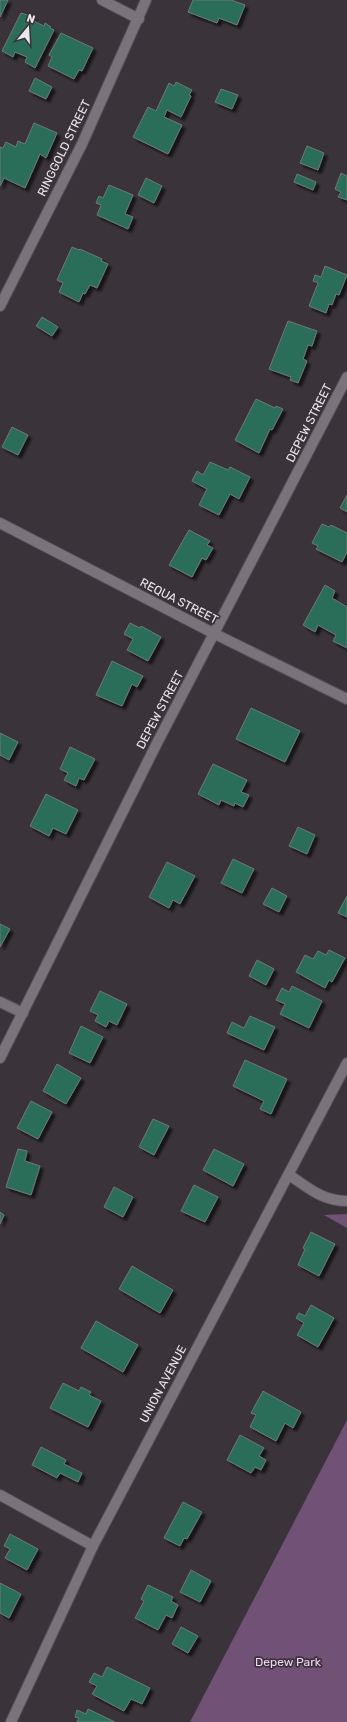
<svg xmlns="http://www.w3.org/2000/svg" width="347" height="1722" font-family="Rubik,sans-serif">
<style>
.green{fill:#715175}
.building{fill:#2c6e5a;stroke:#6e7874;filter:url(#shadow)}
.lines{fill:none;stroke-linecap:round;stroke-linejoin:round}
.minor-casing{stroke:#565056;stroke-width:12}
.minor{stroke:#7a737b;stroke-width:10}
.labels{text-anchor:middle;stroke-width:3.5;stroke-linejoin:round;paint-order:stroke}
.street-label{font-size:12px;fill:#ebe7eb;stroke:#3a343a}
.park-label{font-size:12px;fill:#f6d4fb;stroke:#3a343a}
</style>
<defs>
<filter id="shadow"><feDropShadow dx="3.5" dy="3.5" stdDeviation="1" flood-color="#0009"/></filter>
</defs>
<rect width="100%" height="100%" fill="#3a343a"/>
<g class="green">
<polygon points="347,1214 347,1228 324,1215"/>
<polygon points="347,1420 347,1722 190,1722"/>
</g>
<g class="building">
<polygon points="0,0 8,0 0,17"/>
<polygon points="193,0 231,0 245,5 237,25 219,18 217,23 188,12"/>
<polygon points="21,13 33,17 32,20 44,26 45,23 51,27 50,28 54,30 35,68 25,62 27,57 15,52 13,57 2,51"/>
<polygon points="61,33 93,48 82,71 79,70 74,79 48,66 52,57 49,55"/>
<polygon points="35,78 52,87 46,99 29,91"/>
<polygon points="176,82 192,90 189,95 191,96 181,117 167,110 164,117 182,125 168,154 133,137 148,107 156,111 169,83 174,86"/>
<polygon points="221,89 238,95 232,109 215,102"/>
<polygon points="34,123 57,133 46,158 40,154 25,188 4,178 0,186 0,147 3,148 6,142 16,147 18,141 25,144"/>
<polygon points="307,146 324,153 318,170 300,163"/>
<polygon points="341,173 347,176 347,200 338,197 341,192 335,189"/>
<polygon points="297,174 316,182 313,190 294,182"/>
<polygon points="146,178 162,186 154,203 138,195"/>
<polygon points="109,185 133,195 125,214 133,217 128,229 97,215 101,205 96,203 99,196 103,198"/>
<polygon points="72,247 79,250 80,249 102,259 101,261 108,264 97,288 90,285 85,294 83,293 79,302 59,292 63,283 57,280"/>
<polygon points="325,266 347,275 339,295 336,294 332,305 329,304 326,313 309,306 318,283 313,281 315,275 321,277"/>
<polygon points="42,317 58,327 52,336 36,326"/>
<polygon points="288,321 317,331 312,346 308,345 303,359 307,361 298,383 290,380 291,377 269,369"/>
<polygon points="256,399 275,408 276,406 283,409 272,430 270,429 259,453 235,440"/>
<polygon points="12,427 28,435 18,455 2,447"/>
<polygon points="210,462 228,470 230,467 250,477 239,499 230,494 219,515 199,505 207,489 192,481 197,471 203,475"/>
<polygon points="347,495 347,512 340,508"/>
<polygon points="322,524 329,527 331,525 347,533 347,552 342,562 316,549 318,546 312,543"/>
<polygon points="189,530 210,541 207,545 213,548 206,560 202,558 192,577 169,565"/>
<polygon points="325,585 335,591 332,598 347,607 347,648 333,641 336,635 318,625 315,632 303,625"/>
<polygon points="130,623 140,628 141,626 161,637 148,661 127,650 133,639 124,634"/>
<polygon points="112,661 143,676 137,687 132,684 122,706 96,695"/>
<polygon points="251,708 300,731 285,762 236,739"/>
<polygon points="0,733 18,742 9,760 0,755"/>
<polygon points="70,747 95,759 84,780 79,778 76,786 64,780 68,773 60,769"/>
<polygon points="213,764 247,780 241,792 249,795 243,807 235,803 234,806 221,800 219,805 198,794"/>
<polygon points="46,794 78,810 66,834 53,828 49,836 30,826"/>
<polygon points="298,827 315,835 307,854 289,846"/>
<polygon points="233,859 254,869 242,893 221,883"/>
<polygon points="167,862 195,876 180,904 173,900 169,908 149,897"/>
<polygon points="272,888 287,896 279,912 263,904"/>
<polygon points="347,896 347,917 338,913"/>
<polygon points="0,924 10,929 0,947"/>
<polygon points="329,950 345,958 332,982 329,980 325,988 296,972 305,955 313,959 318,951 326,955"/>
<polygon points="257,960 274,969 266,985 249,976"/>
<polygon points="292,986 322,1001 309,1028 280,1014 285,1004 276,1000 282,988 289,992"/>
<polygon points="100,991 127,1004 117,1025 109,1021 106,1027 95,1021 98,1015 90,1011"/>
<polygon points="250,1016 275,1027 264,1050 227,1033 232,1022 244,1028"/>
<polygon points="81,1026 103,1037 90,1063 69,1053"/>
<polygon points="245,1060 287,1079 271,1114 260,1109 264,1101 233,1086"/>
<polygon points="57,1064 81,1078 66,1104 43,1091"/>
<polygon points="31,1101 52,1112 38,1139 17,1128"/>
<polygon points="153,1119 169,1126 154,1155 139,1147"/>
<polygon points="18,1149 27,1151 25,1161 40,1166 31,1195 6,1187"/>
<polygon points="214,1149 244,1164 233,1186 203,1170"/>
<polygon points="194,1185 218,1197 205,1222 181,1211"/>
<polygon points="114,1187 133,1197 123,1217 104,1207"/>
<polygon points="0,1212 4,1215 0,1224"/>
<polygon points="311,1232 335,1244 319,1276 298,1265 305,1249 303,1248"/>
<polygon points="132,1266 173,1290 160,1313 119,1289"/>
<polygon points="311,1305 334,1318 318,1347 297,1335 304,1323 296,1318 299,1313 305,1316"/>
<polygon points="96,1321 138,1345 123,1372 81,1348"/>
<polygon points="63,1383 79,1391 81,1387 91,1392 89,1395 101,1401 88,1427 50,1408"/>
<polygon points="263,1391 301,1412 293,1428 285,1423 276,1441 250,1427 256,1415 251,1413"/>
<polygon points="240,1435 264,1448 259,1456 266,1460 261,1470 255,1467 251,1473 227,1460"/>
<polygon points="41,1447 66,1460 64,1464 82,1473 78,1482 60,1473 57,1478 32,1465"/>
<polygon points="183,1502 202,1512 187,1539 184,1538 180,1546 164,1538"/>
<polygon points="10,1534 38,1549 27,1570 5,1558 10,1549 4,1546"/>
<polygon points="191,1570 211,1581 200,1602 180,1592"/>
<polygon points="0,1583 21,1594 9,1618 0,1613"/>
<polygon points="148,1585 173,1597 171,1601 178,1605 172,1618 166,1615 158,1630 135,1618 144,1601 141,1599"/>
<polygon points="181,1627 198,1636 188,1653 172,1644"/>
<polygon points="107,1667 150,1688 142,1704 131,1699 124,1711 92,1694 97,1686 89,1682 94,1673 102,1677"/>
<polygon points="88,1709 115,1722 77,1722 79,1718 75,1717 77,1710 86,1714"/>
</g>
<g class="lines">
<g class="minor-casing">
<g id="minor">
<polyline points="102,0 139,19"/>
<polyline points="0,306 82,144 146,0"/>
<polyline points="0,523 215,634 347,699"/>
<polyline points="0,1002 23,1013"/>
<polyline points="0,1058 156,745 347,377"/>
<path d="M289,1175C309,1188 322,1201 347,1201"/>
<polyline points="0,1495 93,1546"/>
<polyline points="11,1722 93,1546 347,1063"/>
</g>
</g>
<use href="#minor" class="minor"/>
</g>
<g class="labels">
<g class="street-label">
<text transform="translate(64 148) rotate(-64)" y="4">RINGGOLD STREET</text>
<text transform="translate(309 423) rotate(-63)" y="4">DEPEW STREET</text>
<text transform="translate(179 601) rotate(27)" y="4">REQUA STREET</text>
<text transform="translate(160 710) rotate(-62)" y="4">DEPEW STREET</text>
<text transform="translate(163 1384) rotate(-62)" y="4">UNION AVENUE</text>
</g>
<g class="park-label">
<text x="288" y="1666">Depew Park</text>
</g>
</g>
<g transform="translate(28 28) rotate(18)" stroke="#3a343a" stroke-width="3" paint-order="stroke">
<path d="M0-3L7 15L0 10L-7 15Z" fill="#ebe7eb"/>
<text y="-6" font-size="11" font-weight="bold" text-anchor="middle" fill="#ebe7eb">N</text>
</g>
</svg>
